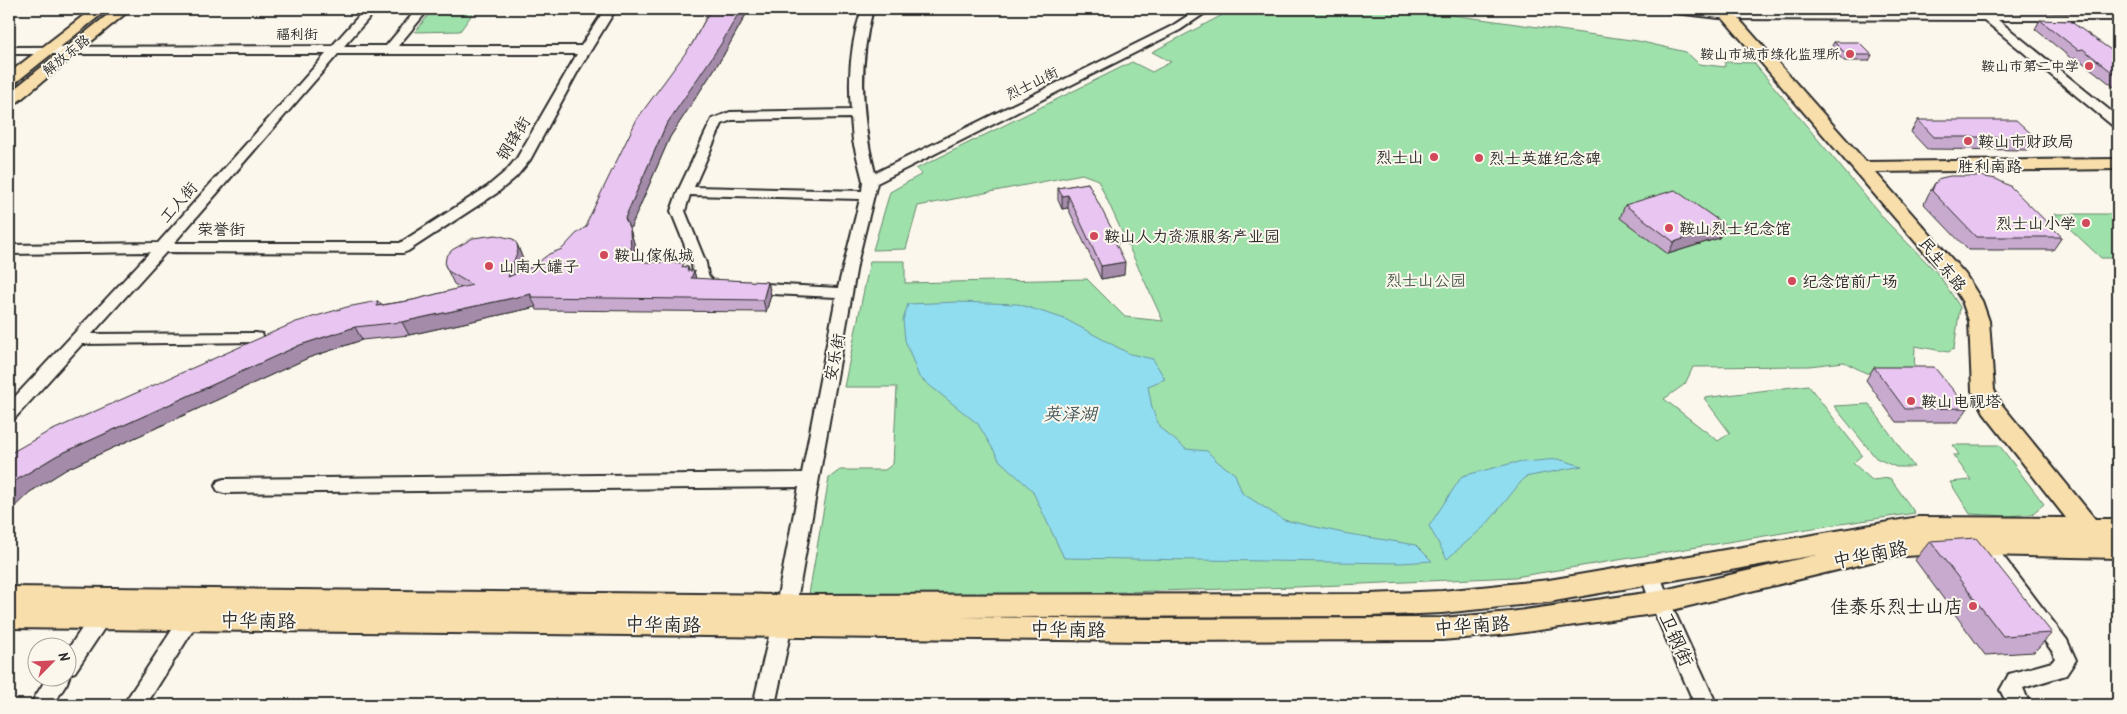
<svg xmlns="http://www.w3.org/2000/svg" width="2127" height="714" font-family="Kalam,'LXGW WenKai TC',sans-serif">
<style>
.green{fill:#9fe1ab;stroke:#65866b}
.water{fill:#90ddef;stroke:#6896a1}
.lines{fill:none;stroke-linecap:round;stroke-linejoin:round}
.minor-casing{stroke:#2b2b2b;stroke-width:4}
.major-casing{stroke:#2b2b2b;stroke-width:4}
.minor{fill:#fbf7ec;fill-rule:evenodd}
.major{fill:#f8deab;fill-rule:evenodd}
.wall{fill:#c8aacf;stroke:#2b2b2b}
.shaded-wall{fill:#a38ba9;stroke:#2b2b2b}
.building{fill:#e9c6f1;stroke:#2b2b2b}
.poi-dot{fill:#d1495b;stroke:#fbf7ec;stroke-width:2}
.labels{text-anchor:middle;stroke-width:4;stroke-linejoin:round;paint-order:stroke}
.far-street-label{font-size:14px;fill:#2b2b2b;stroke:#fbf7ec}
.far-poi-label{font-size:14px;fill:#2b2b2b;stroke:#fbf7ec;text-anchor:end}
.street-label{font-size:16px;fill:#2b2b2b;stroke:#fbf7ec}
.poi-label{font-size:16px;fill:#2b2b2b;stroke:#fbf7ec;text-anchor:start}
.park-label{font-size:16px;fill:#48584b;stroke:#fbf7ec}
.water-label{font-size:18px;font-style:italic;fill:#44585c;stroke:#fbf7ec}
.near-street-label{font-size:19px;fill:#2b2b2b;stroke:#fbf7ec}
.near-poi-label{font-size:19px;fill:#2b2b2b;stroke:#fbf7ec;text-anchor:end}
</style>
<rect width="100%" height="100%" fill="#fbf7ec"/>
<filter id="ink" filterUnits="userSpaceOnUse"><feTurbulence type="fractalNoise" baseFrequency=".02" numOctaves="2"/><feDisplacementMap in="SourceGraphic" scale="10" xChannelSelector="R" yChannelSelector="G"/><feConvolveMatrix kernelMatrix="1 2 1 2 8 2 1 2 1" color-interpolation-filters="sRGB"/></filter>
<g filter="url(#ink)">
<g class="green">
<polygon points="433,9 476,9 460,31 415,32"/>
<polygon points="1349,9 1451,9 1452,15 1638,41 1686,52 1699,64 1725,67 1725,62 1754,63 1886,221 1939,275 1960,307 1954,349 1948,352 1915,346 1914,372 1866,373 1844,362 1809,366 1693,367 1685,384 1664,399 1718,441 1730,433 1704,398 1808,385 1862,455 1853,463 1872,480 1890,478 1915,513 1807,529 1515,577 1296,587 1055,594 809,594 829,478 840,470 885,470 893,464 897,387 844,387 870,261 905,261 905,283 1087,279 1125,317 1163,321 1098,180 1082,174 918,206 906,249 873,250 890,192 922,174 916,169 1132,62 1152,72 1171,62 1152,52 1230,11 1349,12"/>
<polygon points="2054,214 2118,214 2118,258 2101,258"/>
<polygon points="1869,404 1914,467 1896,467 1876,458 1834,406"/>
<polygon points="1953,445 1999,445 2044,504 2032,514 2008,516 1970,514 1950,482 1971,480 1953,455 1959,455"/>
</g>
<g class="water">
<polygon points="957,302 1018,304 1065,319 1130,354 1153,359 1165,379 1148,386 1152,408 1160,428 1186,449 1207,451 1218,462 1235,474 1242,493 1284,520 1343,533 1416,545 1432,561 1401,563 1064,558 1032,490 1000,461 978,424 919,377 905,340 903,320 908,304"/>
<polygon points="1558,459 1582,466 1525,477 1486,525 1447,559 1429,526 1462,476 1513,463"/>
</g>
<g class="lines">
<g class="minor-casing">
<g id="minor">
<path d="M365,9H377L344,46H386L417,9H429L398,46H581L605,9H616L578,71L530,160L516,177L497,193L408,251L403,253L166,252L92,334L256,333L262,334L264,338L262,342L82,344L15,418L9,420V403L150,252L9,254V245L158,243L326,54H9V47L332,46ZM338,54H577L517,158L506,171L487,187L400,243H174Z"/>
<path d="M862,9H873C858,64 861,118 875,173L1172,26L1198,9H1211L1180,30L877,183L858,260L796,606L775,705H753L776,606L799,487L224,493L218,491L215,486L218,481L224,479L802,473L836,297L748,293L743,291L740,288L743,285L748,283L838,288L860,199L690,195L685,211L706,263L708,275L714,282L726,284L729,287L726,290L721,292L704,289L693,276L692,263L671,211L678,191L712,119L730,112L851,110C848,76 851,41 862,9ZM851,118L853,141L863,181L862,191L694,187L722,124L732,120Z"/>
<polygon points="1661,9 1694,9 1728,13 1979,13 1984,11 1990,13 2118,14 2118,20 1998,20 2118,117 2118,127 2113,126 1984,20 1728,19 1667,12"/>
<polygon points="1983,536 1990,539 2067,640 2076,660 2066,675 2023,688 2030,705 2008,705 2000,690 2009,674 2052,662 2055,658 2052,651 1976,549 1973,544 1976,539"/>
<polygon points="1650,565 1657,567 1670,602 1717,705 1695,705 1650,602 1640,573 1643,567"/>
<polygon points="100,610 107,612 110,618 107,624 75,672 70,674 67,683 53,705 30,705 48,676 68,676 68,649 93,612"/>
<polygon points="190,611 197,613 200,619 146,705 123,705 183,613"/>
</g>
</g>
<g class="major-casing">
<g id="major">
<polygon points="92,9 108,9 15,83 9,85 9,73"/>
<polygon points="115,9 131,9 15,104 9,106 9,93"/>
<path d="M1715,9H1730L1866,162L2118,159V169L1875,172L1965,274L1982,301L1989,321L1994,390L2002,405L2095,519H2118V558L1937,554L1891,557L1660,613L1510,634L1442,640L1151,641L9,628V587L786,595L1370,594L1442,591L1549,580L1918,517L2066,518L1986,416L1972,390L1969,321L1962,301L1950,282ZM1816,555L1660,591L1510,612L1442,618L1151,619L960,617L1370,616L1442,613L1549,602Z"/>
</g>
</g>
<use href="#minor" class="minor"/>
<use href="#major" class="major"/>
</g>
<g class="wall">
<polygon points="711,9 749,9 723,56 670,137 630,229 634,243 635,254 644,262 688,267 689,271 694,271 696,279 768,282 771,295 766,312 537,310 536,307 409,335 362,340 308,358 67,469 30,492 9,454 378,301 381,305 413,300 461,288 454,284 445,265 517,244 522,257 523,263 520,272 532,267 562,249 587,226 692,44"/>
<polygon points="2040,20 2118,55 2117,59 2118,60 2118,90 2077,58 2072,59 2035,29"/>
<polygon points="1834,42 1872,55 1869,61 1844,61 1831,48"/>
<polygon points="1918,120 2035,137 2027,150 1927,149 1911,132"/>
<polygon points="1088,183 1118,249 1124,275 1101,279 1068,208 1062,209 1058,200 1058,188"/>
<polygon points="1935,183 2062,237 2053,250 1968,250 1924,204 1928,195"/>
<polygon points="1625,205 1725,225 1719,238 1668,254 1620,218"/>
<polygon points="1874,367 1968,408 1958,422 1896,422 1866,380"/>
<polygon points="1930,541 2052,633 2034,652 1985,655 1915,560"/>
</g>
<g class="shaded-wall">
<polygon points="741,9 749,9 723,56 670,137 629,231 625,218 666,125"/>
<polygon points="1068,195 1068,208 1062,209 1062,196"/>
<polygon points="1725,225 1719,238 1668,254 1674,242"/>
<polygon points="630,230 634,243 635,265 631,252"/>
<polygon points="517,244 522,257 523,263 513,290 508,277"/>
<polygon points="1125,262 1124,275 1101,279 1101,266"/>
<polygon points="688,267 691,278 694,271 697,284 695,291 687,271"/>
<polygon points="768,282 771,295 766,312 763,300"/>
<polygon points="531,294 531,297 536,307 409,335 402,322"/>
<polygon points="355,327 362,340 308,358 67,469 30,492 9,512 9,487 18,479 56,456 300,345"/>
</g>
<g class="building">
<polygon points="711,9 741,9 721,44 666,125 625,218 630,230 631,252 640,256 644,262 684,263 682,267 688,267 687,271 694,271 691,278 768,282 763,300 531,297 531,294 402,322 355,327 300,345 56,456 18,479 9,487 9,454 46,433 296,322 347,307 378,301 377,306 413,300 472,285 448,271 445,265 446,257 452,250 473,238 496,235 513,239 517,244 518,250 508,277 532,267 549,254 562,249 576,234 587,226 587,222 637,119 692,44"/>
<polygon points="2040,20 2070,21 2118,55 2113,56 2118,60 2118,77 2083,49 2078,50"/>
<polygon points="1834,42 1859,42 1872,55 1847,55"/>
<polygon points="1918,120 2016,120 2035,137 1934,137"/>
<polygon points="1950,176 1980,176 1996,179 2010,186 2062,237 1976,237 1932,191 1935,183 1941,178"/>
<polygon points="1088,183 1119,243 1116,244 1125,262 1101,266 1068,195 1062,196 1058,188"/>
<polygon points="1675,190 1725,225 1674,242 1625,205"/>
<polygon points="1874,367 1934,367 1968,408 1905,409"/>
<polygon points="1976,538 2052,633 2003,636 1930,541"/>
</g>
</g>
<g class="poi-dot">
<circle cx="1850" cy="54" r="5"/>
<circle cx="2089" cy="66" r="5"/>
<circle cx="1968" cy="141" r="5"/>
<circle cx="1434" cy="157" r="5"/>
<circle cx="1479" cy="158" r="5"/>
<circle cx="2086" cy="223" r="5"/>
<circle cx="1669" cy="228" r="5"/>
<circle cx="1094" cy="236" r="5"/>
<circle cx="604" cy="255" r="5"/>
<circle cx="489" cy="266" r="5"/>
<circle cx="1792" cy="281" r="5"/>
<circle cx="1911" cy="401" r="5"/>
<circle cx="1973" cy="606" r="5"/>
</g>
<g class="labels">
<g class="far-street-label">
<text x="297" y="39">福利街</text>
<text transform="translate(66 55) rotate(-39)" y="5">解放东路</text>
<text transform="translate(1032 83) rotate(-26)" y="5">烈士山街</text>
</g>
<g class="far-poi-label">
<text x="1840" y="59">鞍山市城市绿化监理所</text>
<text x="2079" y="71">鞍山市第二中学</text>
</g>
<g class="street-label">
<text transform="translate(513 138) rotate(-58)" y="6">钢锋街</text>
<text x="1990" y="172">胜利南路</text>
<text transform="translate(178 202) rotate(-49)" y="6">工人街</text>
<text x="221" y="235">荣誉街</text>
<text transform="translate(1943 264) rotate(51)" y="6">民生东路</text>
<text transform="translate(834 357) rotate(-79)" y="6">安乐街</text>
</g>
<g class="poi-label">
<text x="1978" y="147">鞍山市财政局</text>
<text x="1424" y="163" text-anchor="end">烈士山</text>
<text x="1489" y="164">烈士英雄纪念碑</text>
<text x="2076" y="229" text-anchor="end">烈士山小学</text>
<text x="1679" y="234">鞍山烈士纪念馆</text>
<text x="1104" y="242">鞍山人力资源服务产业园</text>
<text x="614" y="261">鞍山傢俬城</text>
<text x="499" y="272">山南大罐子</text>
<text x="1802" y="287">纪念馆前广场</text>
<text x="1921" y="407">鞍山电视塔</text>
</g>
<g class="park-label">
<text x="1426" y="286">烈士山公园</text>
</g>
<g class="water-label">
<text x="1070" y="420">英泽湖</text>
</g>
<g class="near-street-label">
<text transform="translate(1870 554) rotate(-11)" y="7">中华南路</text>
<text transform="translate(258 620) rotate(1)" y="7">中华南路</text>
<text transform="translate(663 624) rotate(1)" y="7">中华南路</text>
<text transform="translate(1472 625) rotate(-4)" y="7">中华南路</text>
<text transform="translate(1068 629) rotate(1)" y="7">中华南路</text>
<text transform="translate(1677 639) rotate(66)" y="7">卫钢街</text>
</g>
<g class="near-poi-label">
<text x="1963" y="613">佳泰乐烈士山店</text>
</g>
</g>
<rect width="2127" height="714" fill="none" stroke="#fbf7ec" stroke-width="30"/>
<rect x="15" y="15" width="2097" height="684" fill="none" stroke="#2b2b2b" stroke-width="2" filter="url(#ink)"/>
<g transform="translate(52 662) rotate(66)"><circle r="24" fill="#fbf7ec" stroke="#a8a59f"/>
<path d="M0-4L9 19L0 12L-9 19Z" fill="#d1495b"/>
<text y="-8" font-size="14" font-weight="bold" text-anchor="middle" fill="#2b2b2b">N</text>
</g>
</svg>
